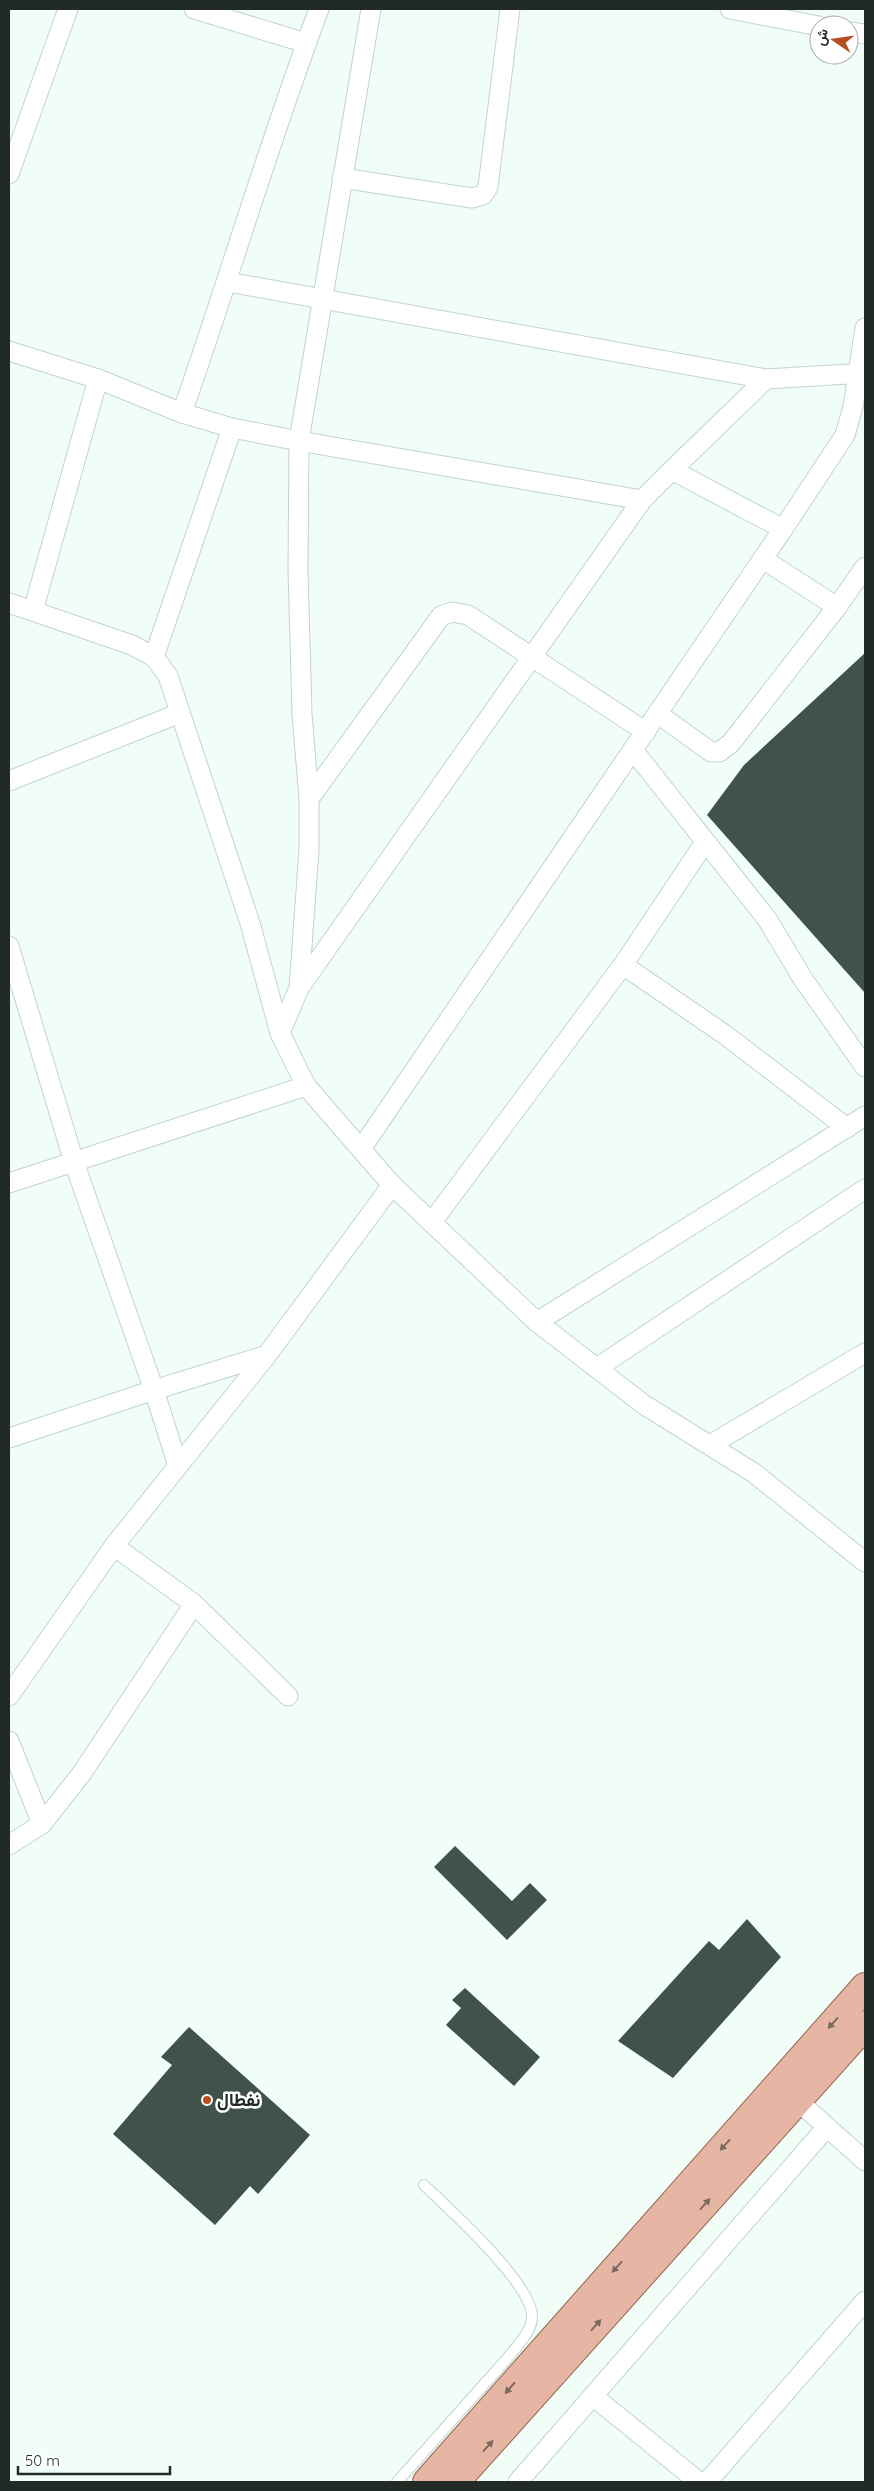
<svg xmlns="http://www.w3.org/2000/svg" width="874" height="2491" font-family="Quicksand,Vazirmatn,sans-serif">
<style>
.building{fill:#40524a}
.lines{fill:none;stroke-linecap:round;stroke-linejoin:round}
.lane-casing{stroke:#c0d5cb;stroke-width:12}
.street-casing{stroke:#c0d5cb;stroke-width:21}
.primary-casing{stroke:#966450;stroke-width:30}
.lane{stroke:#fff;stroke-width:10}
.street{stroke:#fff;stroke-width:19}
.primary{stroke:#e6b5a4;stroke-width:28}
.oneway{fill:#7a695f}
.poi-dot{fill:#b54e25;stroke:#fff;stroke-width:2}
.labels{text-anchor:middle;stroke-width:5;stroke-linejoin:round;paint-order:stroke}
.poi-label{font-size:18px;font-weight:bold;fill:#222a26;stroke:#fff;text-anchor:start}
</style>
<rect width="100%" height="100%" fill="#f1fef8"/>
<g class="building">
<polygon points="865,653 865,993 707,815 744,765"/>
<polygon points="455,1846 512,1901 530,1883 547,1900 507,1940 434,1867"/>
<polygon points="747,1919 781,1957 673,2078 618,2041 709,1941 719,1950"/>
<polygon points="465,1988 540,2057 514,2086 446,2025 461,2008 452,2000"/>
<polygon points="189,2027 310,2135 258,2194 250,2186 215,2225 113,2134 172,2065 161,2057"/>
</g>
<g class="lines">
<g class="lane-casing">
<path id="lane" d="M397,2482L511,2354C519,2343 531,2332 532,2318C535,2286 448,2208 424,2185"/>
</g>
<g class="street-casing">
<g id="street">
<polyline points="194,9 306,43"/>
<path d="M319,9C269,142 229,279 182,413L232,428L299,441L642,500L672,470L783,529L361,1149"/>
<polyline points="730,9 819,26"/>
<polyline points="849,32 865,34"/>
<polyline points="9,174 68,9"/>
<polyline points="342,178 472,198 483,195 488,187 510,9"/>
<polyline points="228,282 766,379 865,373"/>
<polyline points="9,351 98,379 182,413"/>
<polyline points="672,470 766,379"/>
<polyline points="783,529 845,435 853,407 865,328"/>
<polyline points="763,559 837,607"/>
<polyline points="9,603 132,645 154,657 168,676 250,923 280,1033 306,1086 392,1185 537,1322 643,1404 754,1473 865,1562"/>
<polyline points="33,611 98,379"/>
<polyline points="154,657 232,428"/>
<polyline points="658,714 711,752 719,752 731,743 837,607 865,567"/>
<polyline points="633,750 767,919 803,979 865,1067"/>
<polyline points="9,781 180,713"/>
<polyline points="309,799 441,616 452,612 468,615 646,732"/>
<polyline points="9,946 74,1162 154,1390 178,1466"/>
<polyline points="623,965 724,1034 847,1128"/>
<polyline points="299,988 309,850 309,799 302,714 298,570 299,441 371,9"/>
<polyline points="280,1033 299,988 642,500"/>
<polyline points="9,1183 306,1086"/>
<polyline points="432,1222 623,965 705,842"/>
<polyline points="537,1322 865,1116"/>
<polyline points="597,1368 865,1189"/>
<polyline points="9,1438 154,1390 267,1355 392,1185"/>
<polyline points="710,1445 865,1353"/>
<polyline points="114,1546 194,1604 288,1696"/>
<polyline points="9,1696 114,1546 267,1355"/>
<polyline points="9,1741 42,1824 9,1845"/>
<polyline points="42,1824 82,1773 194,1604"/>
<polyline points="789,2093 865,2161"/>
<polyline points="594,2397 699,2482"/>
<polyline points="518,2482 827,2127"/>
<polyline points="707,2482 865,2301"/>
</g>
</g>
<g class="primary-casing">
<g id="primary">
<polyline points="427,2482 865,1987"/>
<polyline points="455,2482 865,2025"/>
</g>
</g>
<use href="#lane" class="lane"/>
<use href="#street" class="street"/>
<use href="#primary" class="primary"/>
</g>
<defs><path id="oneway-solid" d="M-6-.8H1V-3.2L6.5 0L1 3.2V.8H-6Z" transform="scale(1.25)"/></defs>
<g class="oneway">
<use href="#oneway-solid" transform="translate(833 2023) rotate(132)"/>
<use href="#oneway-solid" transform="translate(725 2145) rotate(132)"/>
<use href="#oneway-solid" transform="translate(705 2204) rotate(-48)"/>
<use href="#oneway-solid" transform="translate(617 2267) rotate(132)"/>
<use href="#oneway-solid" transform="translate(596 2325) rotate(-48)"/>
<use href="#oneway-solid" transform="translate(510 2388) rotate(131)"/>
<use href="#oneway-solid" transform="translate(488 2446) rotate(-48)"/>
</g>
<circle class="poi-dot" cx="207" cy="2100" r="5"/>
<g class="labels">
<g class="poi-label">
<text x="217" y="2106">نفطال</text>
</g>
</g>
<rect width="874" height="2491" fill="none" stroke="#222a26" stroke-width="20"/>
<g transform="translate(834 40) rotate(283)"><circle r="24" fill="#ffffff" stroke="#a7aaa8"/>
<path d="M0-4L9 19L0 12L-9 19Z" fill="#b54e25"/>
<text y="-8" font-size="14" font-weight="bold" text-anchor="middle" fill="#222a26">ش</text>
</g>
<path d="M18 2466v8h152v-8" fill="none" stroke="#222a26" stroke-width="2.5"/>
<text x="25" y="2466" font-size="15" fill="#222a26" stroke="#ffffff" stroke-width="4" paint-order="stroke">50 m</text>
</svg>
